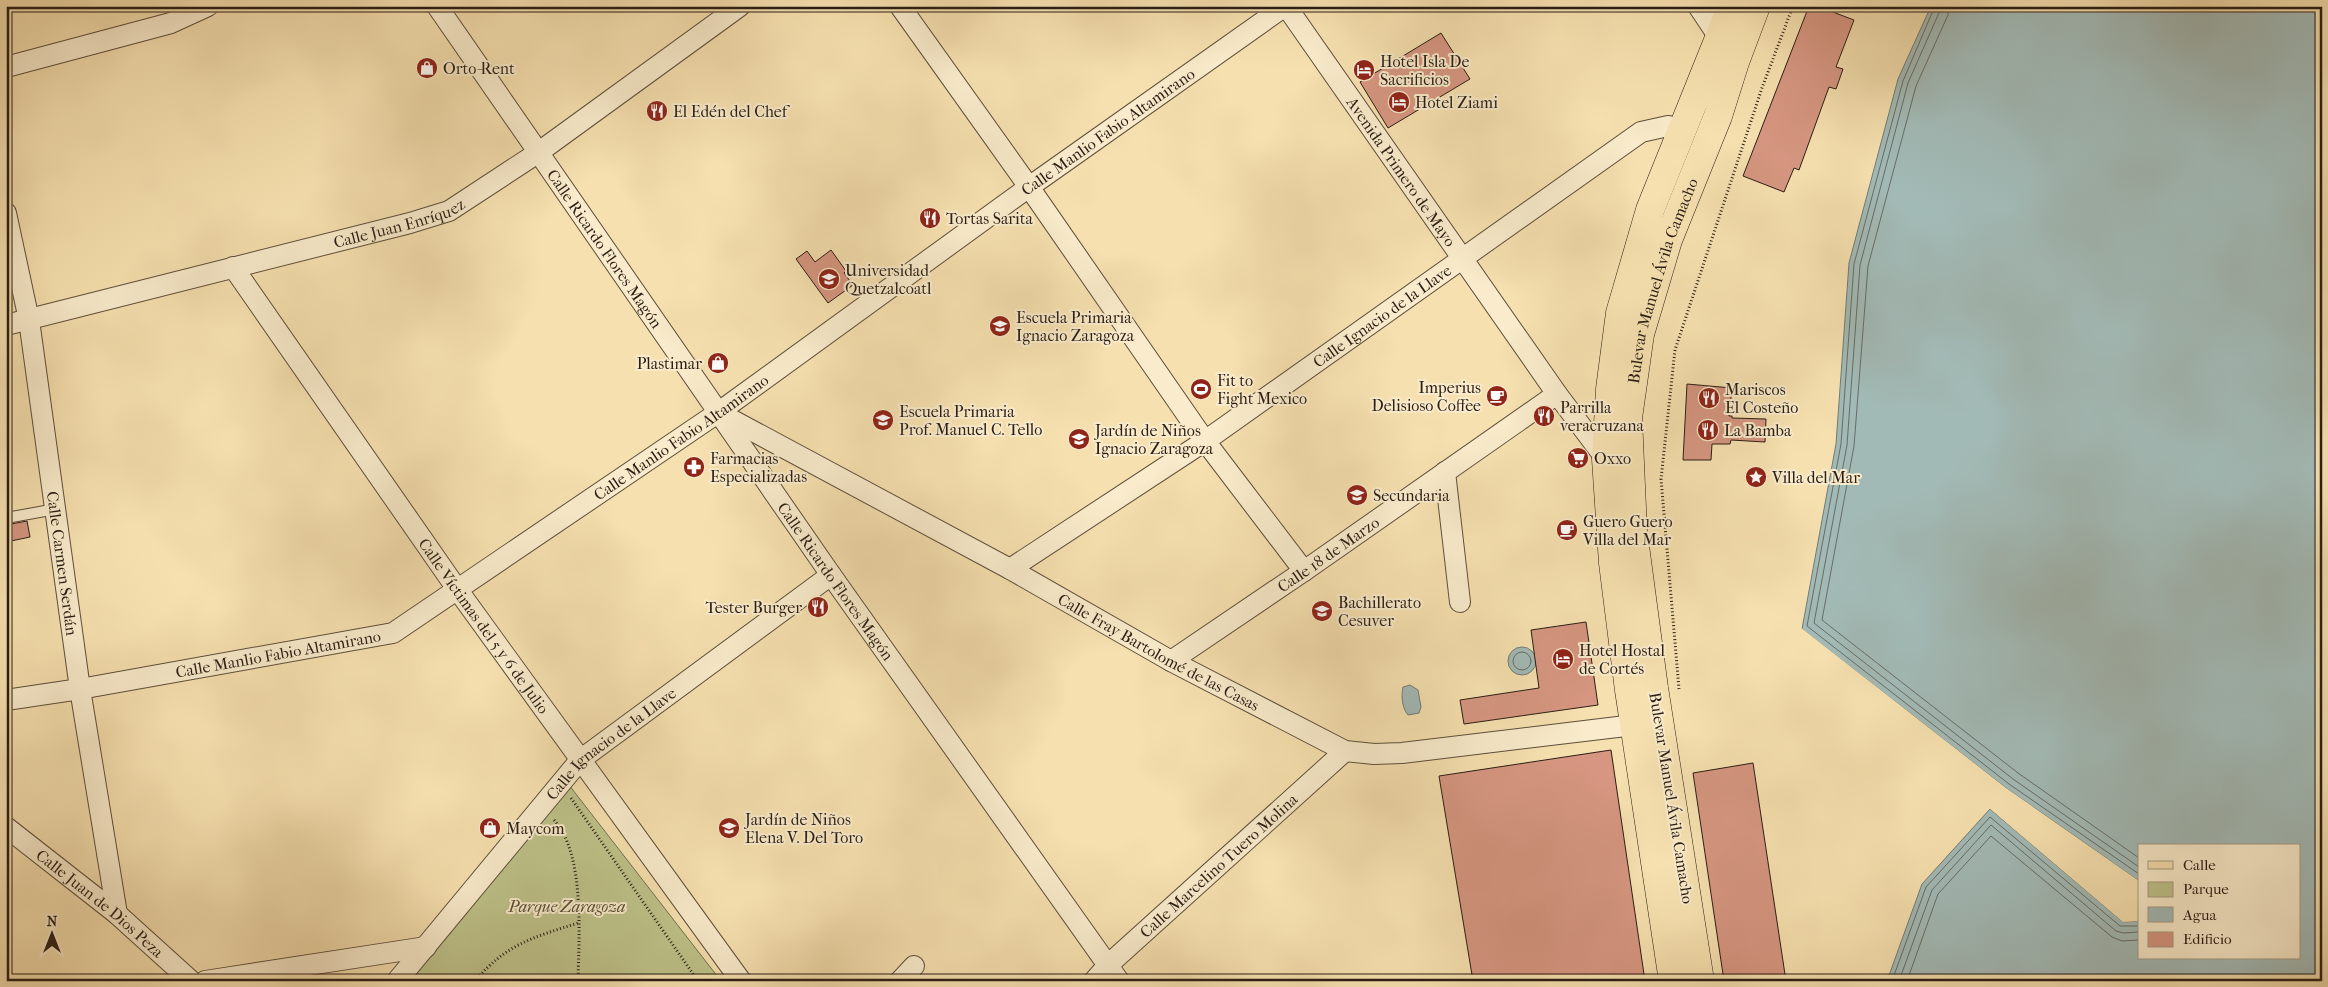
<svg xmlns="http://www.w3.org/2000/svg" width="2328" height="987" font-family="'IM FELL French Canon',serif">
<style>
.green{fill:#bec28a;stroke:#747050}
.water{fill:#a2bab6;stroke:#727b76}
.pier{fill:#f6e0af}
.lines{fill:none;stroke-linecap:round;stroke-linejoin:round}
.shore{stroke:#666c66;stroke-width:1}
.building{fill:#d69681;stroke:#2a1d15}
.lane-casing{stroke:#5d4e3c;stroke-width:12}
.street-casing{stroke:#5d4e3c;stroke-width:22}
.primary-casing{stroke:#2a1d15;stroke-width:29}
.path{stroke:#2a1d15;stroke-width:3;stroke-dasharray:1 2.5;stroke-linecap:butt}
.lane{stroke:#f9ebcb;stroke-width:10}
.street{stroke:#f9ebcb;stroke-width:20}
.primary{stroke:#f6e0af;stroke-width:28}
.labels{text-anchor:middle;stroke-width:4;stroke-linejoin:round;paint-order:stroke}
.poi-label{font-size:16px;fill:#2a1d15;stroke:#f9ebcb;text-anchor:start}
.street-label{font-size:16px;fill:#2a1d15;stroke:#f9ebcb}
.park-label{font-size:16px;font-style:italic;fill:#564f38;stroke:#f9ebcb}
</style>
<rect width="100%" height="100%" fill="#f6e0af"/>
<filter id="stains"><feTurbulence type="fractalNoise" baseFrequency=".004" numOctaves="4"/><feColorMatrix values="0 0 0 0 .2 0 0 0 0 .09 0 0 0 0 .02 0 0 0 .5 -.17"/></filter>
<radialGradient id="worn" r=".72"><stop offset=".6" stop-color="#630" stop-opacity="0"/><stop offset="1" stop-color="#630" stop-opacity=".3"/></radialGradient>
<polygon class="green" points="569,785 721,981 409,981"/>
<g class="water">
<polygon points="1931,6 2322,6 2322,981 1887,981 1922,884 1990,809 2123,922 2139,921 2139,958 2299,958 2299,846 2139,846 2139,881 2006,788 1802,629 1836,444 1849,263 1898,79"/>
<circle cx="1522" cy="661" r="14"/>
<path d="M1410,685L1418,690L1421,707L1419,713L1408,715C1402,708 1401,696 1403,687Z"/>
</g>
<g class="pier">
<polygon points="1800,627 2006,788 2139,881 2139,883 2005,790 1800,631"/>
<polygon points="1988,807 1991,807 2124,919 2139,918 2139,921 2123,922"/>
</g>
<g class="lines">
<g class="shore">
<polyline points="1935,6 1903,81 1854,264 1841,444 1807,626 2009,784 2139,874"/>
<polyline points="1942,6 1908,83 1860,265 1847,445 1814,623 2013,779 2139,867"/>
<polyline points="1949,6 1948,15 1916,86 1868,266 1854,446 1822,620 2018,773 2139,858"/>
<circle cx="1522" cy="661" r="9"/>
<polyline points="1892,981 1926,887 1990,817 2120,926 2139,926"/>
<polyline points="1899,981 1932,890 1991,825 2116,931 2123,933 2139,932"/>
<polyline points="1907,981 1938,894 1991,836 2112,937 2122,941 2139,940"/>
</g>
</g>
<g class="building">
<polygon points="1809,6 1817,6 1854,20 1836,67 1843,69 1836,89 1829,87 1799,170 1794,168 1784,192 1743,176"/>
<polygon points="1441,33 1470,79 1388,128 1360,82"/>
<polygon points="831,250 846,271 844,273 853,285 828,303 796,259 807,251 815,262"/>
<polygon points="1687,384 1732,388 1729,416 1732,416 1732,418 1766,419 1765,442 1731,440 1730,444 1712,444 1711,460 1683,460"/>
<polygon points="27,521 30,537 6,542 6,525"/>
<polygon points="1586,622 1598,705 1464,724 1460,700 1539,688 1531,630"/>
<polygon points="1611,750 1645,981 1473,981 1439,776"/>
<polygon points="1753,763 1786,981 1724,981 1693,773"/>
</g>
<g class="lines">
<g class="lane-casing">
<polyline id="lane" points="6,518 56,509"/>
</g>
<g class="street-casing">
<g id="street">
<path id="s1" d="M437,6L831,575L1119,981"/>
<polyline points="900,6 1029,187 1205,441 1304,571"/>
<path id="s2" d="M1286,6L1557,394L1606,459"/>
<polyline points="1698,6 1724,45"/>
<polyline points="6,67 171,23 208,6"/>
<path id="s3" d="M6,213L29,320L80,689L117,914"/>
<path id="s4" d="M233,267L457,589L741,981"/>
<path id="s5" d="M6,325L410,223L449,211L539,152L740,6"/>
<path id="s6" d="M723,415L1010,569L1171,661L1345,751L1374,754L1402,753L1634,725"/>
<polyline points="1445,472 1460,602"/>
<path id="s7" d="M1010,569L1205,441L1641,132L1668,126L1683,130"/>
<path id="s8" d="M1171,661L1304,571L1557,394"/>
<path id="s9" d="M6,700L80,689L393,633L719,412L1029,187L1285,6"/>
<path id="s10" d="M6,827L117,914L191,981"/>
<polyline points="205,981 426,947"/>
<path id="s11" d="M397,981L580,760L831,575"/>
<polyline points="900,981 914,966"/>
<path id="s12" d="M1094,981L1108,965L1345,751"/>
</g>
</g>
<g class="primary-casing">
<g id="primary">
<polyline points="1673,981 1629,690 1613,563 1606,459 1610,389 1620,313 1650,210 1732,6"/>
<path id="s13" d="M1700,981L1654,688L1633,531L1628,418L1640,334L1668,240L1718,116L1735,62L1756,6"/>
</g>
</g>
<g class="path">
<polyline points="1679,689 1661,479 1675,350 1762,88 1793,6"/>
<polyline points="571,798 698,981"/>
<path d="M554,820C585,854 579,935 578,981"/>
<polyline points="455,981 464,981"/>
<path d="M475,981C506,944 534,937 578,923"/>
<polyline points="664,981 697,979"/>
</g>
<use href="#lane" class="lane"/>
<use href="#street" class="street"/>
<use href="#primary" class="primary"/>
</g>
<defs>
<g id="shop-disc" transform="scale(1.125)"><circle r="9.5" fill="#8f2418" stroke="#f9ebcb"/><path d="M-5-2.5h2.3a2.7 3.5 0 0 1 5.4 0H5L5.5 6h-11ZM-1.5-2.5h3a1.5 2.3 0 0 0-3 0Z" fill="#fff"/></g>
<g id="hotel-disc" transform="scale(1.125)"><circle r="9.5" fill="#8f2418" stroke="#f9ebcb"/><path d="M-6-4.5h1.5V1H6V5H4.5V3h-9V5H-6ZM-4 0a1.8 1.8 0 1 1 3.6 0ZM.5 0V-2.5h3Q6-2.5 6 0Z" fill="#fff"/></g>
<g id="restaurant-disc" transform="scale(1.125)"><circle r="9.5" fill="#8f2418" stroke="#f9ebcb"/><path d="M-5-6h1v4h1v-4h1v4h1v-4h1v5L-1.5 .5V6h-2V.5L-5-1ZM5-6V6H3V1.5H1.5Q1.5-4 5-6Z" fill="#fff"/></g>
<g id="university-disc" transform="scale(1.125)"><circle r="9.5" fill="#8f2418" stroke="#f9ebcb"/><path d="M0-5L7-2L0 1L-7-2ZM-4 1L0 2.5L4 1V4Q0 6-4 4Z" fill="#fff"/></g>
<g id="school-disc" transform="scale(1.125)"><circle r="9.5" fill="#8f2418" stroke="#f9ebcb"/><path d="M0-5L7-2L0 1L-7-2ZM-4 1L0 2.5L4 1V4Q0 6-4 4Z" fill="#fff"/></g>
<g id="stadium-disc" transform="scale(1.125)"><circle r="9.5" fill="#8f2418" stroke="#f9ebcb"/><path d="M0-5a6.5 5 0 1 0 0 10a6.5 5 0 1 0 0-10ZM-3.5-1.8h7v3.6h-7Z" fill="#fff"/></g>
<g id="cafe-disc" transform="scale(1.125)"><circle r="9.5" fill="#8f2418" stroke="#f9ebcb"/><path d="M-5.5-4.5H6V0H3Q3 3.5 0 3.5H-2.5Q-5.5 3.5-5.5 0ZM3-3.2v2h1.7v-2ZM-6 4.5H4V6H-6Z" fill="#fff"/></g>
<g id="supermarket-disc" transform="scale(1.125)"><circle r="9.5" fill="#8f2418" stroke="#f9ebcb"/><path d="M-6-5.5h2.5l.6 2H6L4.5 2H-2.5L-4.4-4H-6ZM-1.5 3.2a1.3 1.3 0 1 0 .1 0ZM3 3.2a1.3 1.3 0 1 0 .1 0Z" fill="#fff"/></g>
<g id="pharmacy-disc" transform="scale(1.125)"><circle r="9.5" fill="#8f2418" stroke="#f9ebcb"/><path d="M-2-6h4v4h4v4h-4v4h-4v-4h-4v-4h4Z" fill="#fff"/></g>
<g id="sight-disc" transform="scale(1.125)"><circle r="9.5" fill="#8f2418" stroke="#f9ebcb"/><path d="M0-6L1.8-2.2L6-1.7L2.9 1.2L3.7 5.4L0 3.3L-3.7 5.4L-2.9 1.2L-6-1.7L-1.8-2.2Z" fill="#fff"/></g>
</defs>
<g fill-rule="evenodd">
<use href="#shop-disc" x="427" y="68"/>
<use href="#hotel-disc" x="1364" y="70"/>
<use href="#hotel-disc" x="1399" y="102"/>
<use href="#restaurant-disc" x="657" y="111"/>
<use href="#restaurant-disc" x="930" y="218"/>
<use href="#university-disc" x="829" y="279"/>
<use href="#school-disc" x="1000" y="326"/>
<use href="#shop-disc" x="718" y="363"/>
<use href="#stadium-disc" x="1201" y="389"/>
<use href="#cafe-disc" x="1497" y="396"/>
<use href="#restaurant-disc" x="1709" y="398"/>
<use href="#restaurant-disc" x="1544" y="416"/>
<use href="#school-disc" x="883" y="420"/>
<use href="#restaurant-disc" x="1708" y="430"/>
<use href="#school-disc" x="1079" y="439"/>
<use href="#supermarket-disc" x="1578" y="458"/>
<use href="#pharmacy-disc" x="694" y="467"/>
<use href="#sight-disc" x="1756" y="477"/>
<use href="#school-disc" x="1357" y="495"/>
<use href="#cafe-disc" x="1567" y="530"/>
<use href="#restaurant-disc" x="818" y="607"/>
<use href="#school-disc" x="1322" y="611"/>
<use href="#hotel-disc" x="1563" y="659"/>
<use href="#shop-disc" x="490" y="828"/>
<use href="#school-disc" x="729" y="828"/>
</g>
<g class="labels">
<g class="poi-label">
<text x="1380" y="67">Hotel Isla De<tspan x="1380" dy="18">Sacrificios</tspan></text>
<text x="443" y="74">Orto-Rent</text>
<text x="1415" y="108">Hotel Ziami</text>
<text x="673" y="117">El Edén del Chef</text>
<text x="946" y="224">Tortas Sarita</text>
<text x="845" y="276">Universidad<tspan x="845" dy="18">Quetzalcoatl</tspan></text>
<text x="1016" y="323">Escuela Primaria<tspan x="1016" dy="18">Ignacio Zaragoza</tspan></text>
<text x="702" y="369" text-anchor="end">Plastimar</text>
<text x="1217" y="386">Fit to<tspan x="1217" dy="18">Fight Mexico</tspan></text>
<text x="1481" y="393" text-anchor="end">Imperius<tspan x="1481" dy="18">Delisioso Coffee</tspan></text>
<text x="1725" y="395">Mariscos<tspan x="1725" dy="18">El Costeño</tspan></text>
<text x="1560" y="413">Parrilla<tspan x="1560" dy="18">veracruzana</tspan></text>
<text x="899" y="417">Escuela Primaria<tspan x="899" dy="18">Prof. Manuel C. Tello</tspan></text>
<text x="1095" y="436">Jardín de Niños<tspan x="1095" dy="18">Ignacio Zaragoza</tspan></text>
<text x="1724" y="436">La Bamba</text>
<text x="710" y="464">Farmacias<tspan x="710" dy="18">Especializadas</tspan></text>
<text x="1594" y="464">Oxxo</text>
<text x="1772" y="483">Villa del Mar</text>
<text x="1373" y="501">Secundaria</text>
<text x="1583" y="527">Guero Guero<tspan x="1583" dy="18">Villa del Mar</tspan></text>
<text x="1338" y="608">Bachillerato<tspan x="1338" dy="18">Cesuver</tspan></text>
<text x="802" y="613" text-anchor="end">Tester Burger</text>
<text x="1579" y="656">Hotel Hostal<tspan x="1579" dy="18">de Cortés</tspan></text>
<text x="745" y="825">Jardín de Niños<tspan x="745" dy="18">Elena V. Del Toro</tspan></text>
<text x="506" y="834">Maycom</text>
</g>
<g class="street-label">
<text dy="6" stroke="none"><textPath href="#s9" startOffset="1266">Calle Manlio Fabio Altamirano</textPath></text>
<text dy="6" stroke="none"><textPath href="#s2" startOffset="202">Avenida Primero de Mayo</textPath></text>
<text dy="6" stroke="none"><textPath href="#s5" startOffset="406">Calle Juan Enríquez</textPath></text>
<text dy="6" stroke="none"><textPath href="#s1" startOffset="295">Calle Ricardo Flores Magón</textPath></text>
<text dy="6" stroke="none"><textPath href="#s13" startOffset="710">Bulevar Manuel Ávila Camacho</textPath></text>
<text dy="6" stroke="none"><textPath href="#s7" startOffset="450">Calle Ignacio de la Llave</textPath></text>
<text dy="6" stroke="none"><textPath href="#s9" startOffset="741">Calle Manlio Fabio Altamirano</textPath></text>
<text dy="6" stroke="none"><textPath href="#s8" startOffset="190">Calle 18 de Marzo</textPath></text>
<text dy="6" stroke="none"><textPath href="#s3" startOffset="355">Calle Carmen Serdán</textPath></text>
<text dy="6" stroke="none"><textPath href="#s1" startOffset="700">Calle Ricardo Flores Magón</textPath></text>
<text dy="6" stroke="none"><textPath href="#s4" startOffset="438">Calle Víctimas del 5 y 6 de Julio</textPath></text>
<text dy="6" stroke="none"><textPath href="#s6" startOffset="496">Calle Fray Bartolomé de las Casas</textPath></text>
<text dy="6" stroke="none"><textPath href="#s9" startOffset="276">Calle Manlio Fabio Altamirano</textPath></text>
<text dy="6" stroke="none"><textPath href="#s11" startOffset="321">Calle Ignacio de la Llave</textPath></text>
<text transform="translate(1672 798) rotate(81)" y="6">Bulevar Manuel Ávila Camacho</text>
<text dy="6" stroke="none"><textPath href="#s12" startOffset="170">Calle Marcelino Tuero Molina</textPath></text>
<text dy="6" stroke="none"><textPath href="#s10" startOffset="121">Calle Juan de Dios Peza</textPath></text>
</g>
<g class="park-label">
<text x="567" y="912">Parque Zaragoza</text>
</g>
</g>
<rect width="2328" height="987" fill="none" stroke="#f6e0af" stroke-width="25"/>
<rect x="8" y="8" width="2313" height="972" fill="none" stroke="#2a1d15" stroke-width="2.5"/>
<rect x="12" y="12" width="2303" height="962" fill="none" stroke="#2a1d15"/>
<rect x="2138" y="844" width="162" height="115" fill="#f9ebcb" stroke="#a69982"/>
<rect x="2148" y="861" width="25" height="8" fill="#f6e0af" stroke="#a69982"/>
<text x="2183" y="870" font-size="15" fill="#2a1d15">Calle</text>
<rect x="2148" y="882" width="25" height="15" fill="#bec28a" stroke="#a69982"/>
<text x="2183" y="894" font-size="15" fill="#2a1d15">Parque</text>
<rect x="2148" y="907" width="25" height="15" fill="#a2bab6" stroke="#a69982"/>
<text x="2183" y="920" font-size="15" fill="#2a1d15">Agua</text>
<rect x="2148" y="932" width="25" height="15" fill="#d69681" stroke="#a69982"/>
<text x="2183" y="944" font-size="15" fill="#2a1d15">Edificio</text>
<g transform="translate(52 934)" stroke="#f9ebcb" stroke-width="4" paint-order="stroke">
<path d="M0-4L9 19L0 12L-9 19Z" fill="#2a1d15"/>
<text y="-8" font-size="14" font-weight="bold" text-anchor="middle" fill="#2a1d15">N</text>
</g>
<rect width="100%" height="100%" filter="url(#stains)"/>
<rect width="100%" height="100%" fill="url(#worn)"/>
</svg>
